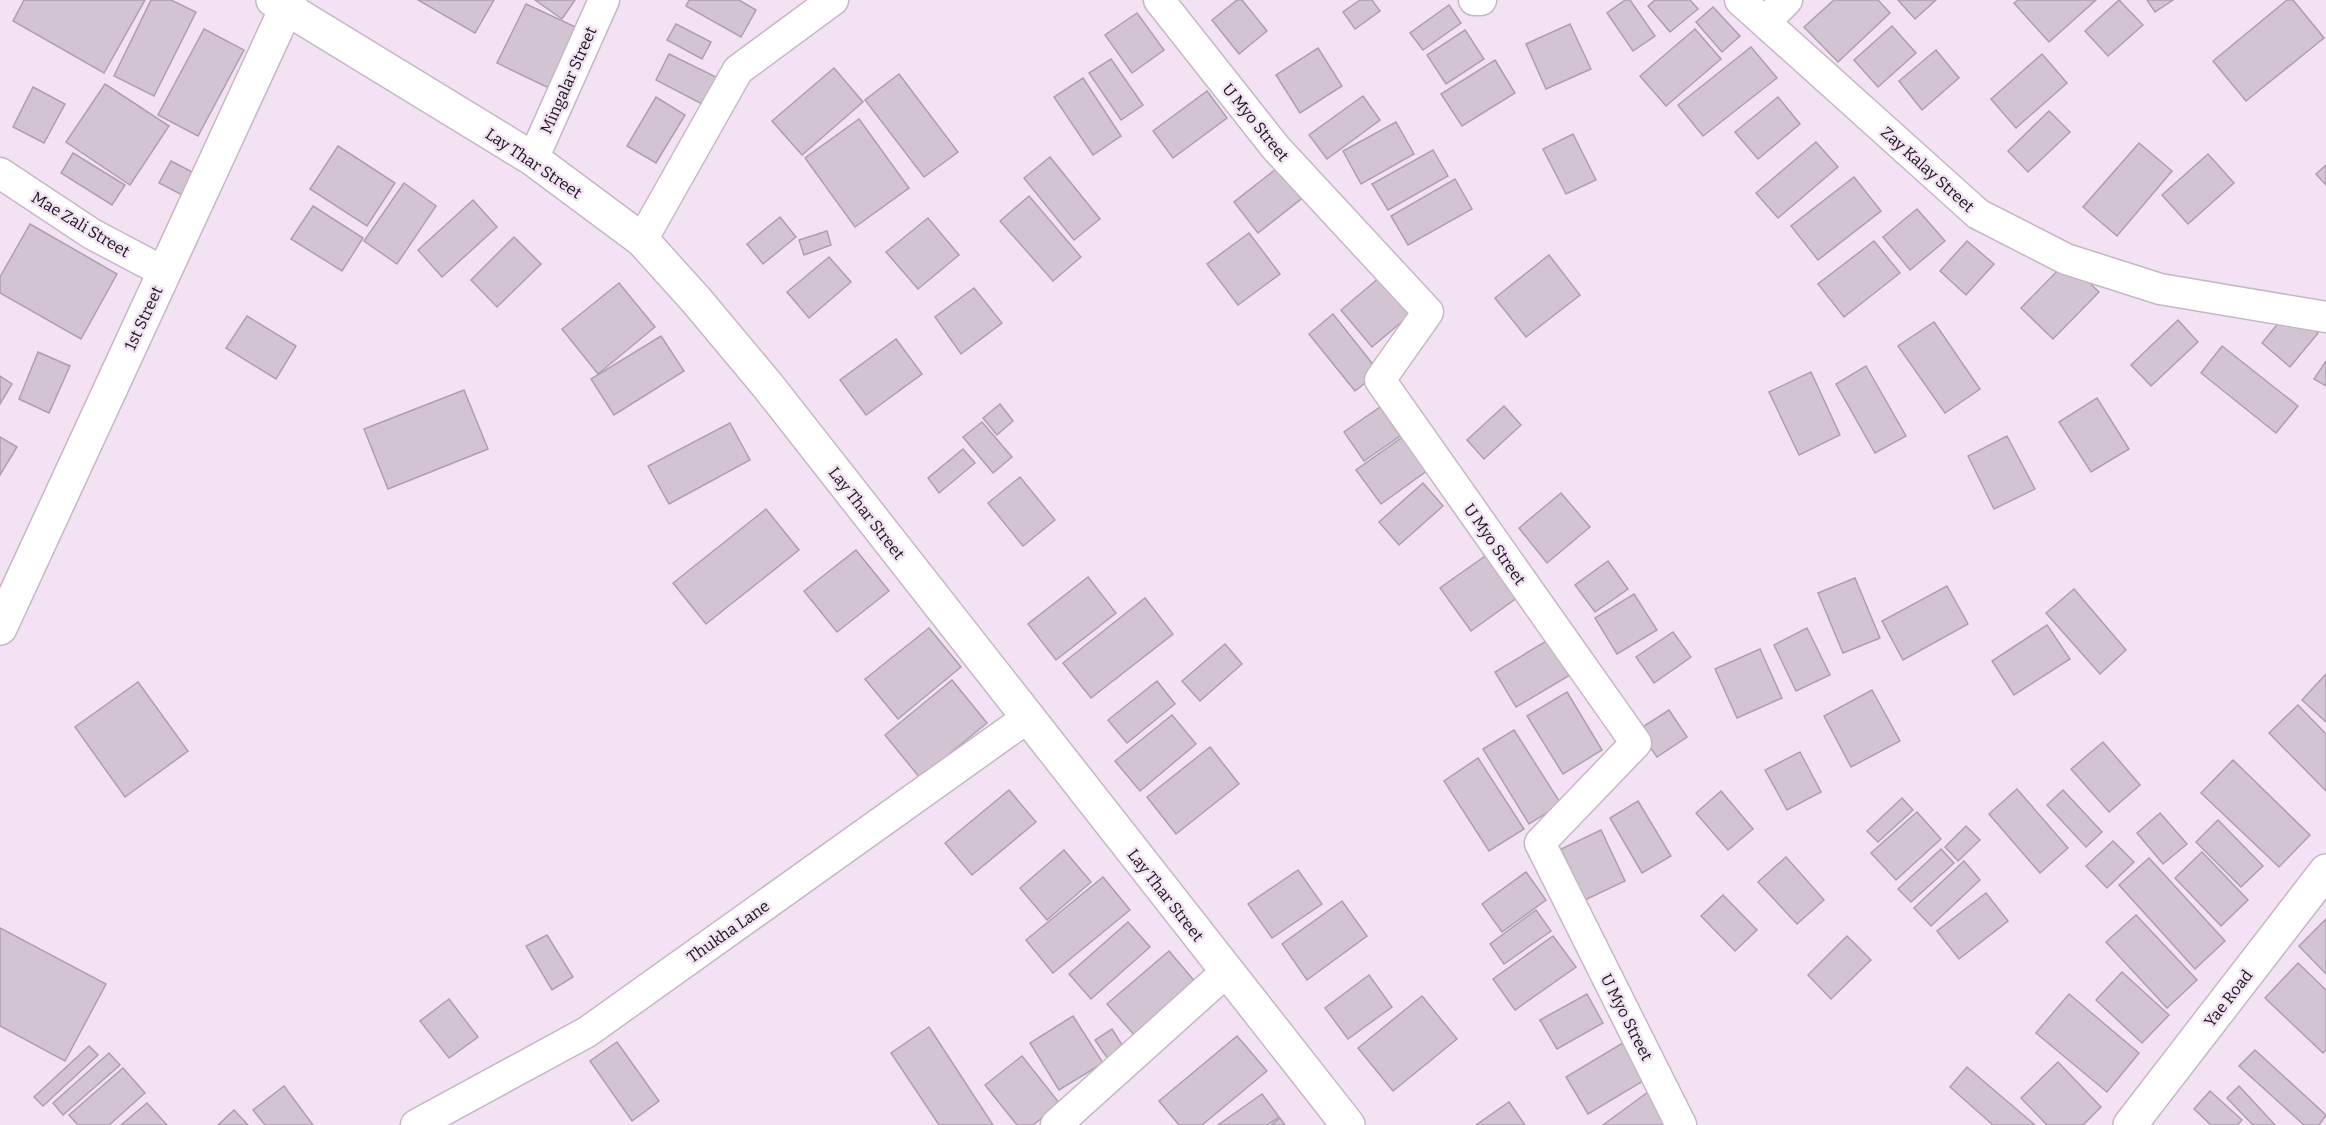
<svg xmlns="http://www.w3.org/2000/svg" width="2326" height="1125" font-family="Bitter,serif">
<style>
.building{fill:#d3c4d4;stroke:#ae9faf;stroke-width:1.5}
.lines{fill:none;stroke-linecap:round;stroke-linejoin:round}
.street-casing{stroke:#c6b7c6;stroke-width:33}
.secondary-casing{stroke:#c6b7c6;stroke-width:36}
.street{stroke:#fff;stroke-width:30}
.secondary{stroke:#fff;stroke-width:33}
.labels{text-anchor:middle;stroke-width:5;stroke-linejoin:round;paint-order:stroke}
.street-label{font-size:16px;fill:#19141a;stroke:#f2e2f3}
</style>
<rect width="100%" height="100%" fill="#f2e2f3"/>
<g class="building">
<polygon points="24,0 145,0 104,73 13,21"/>
<polygon points="151,0 171,0 196,12 154,96 114,76"/>
<polygon points="418,0 494,0 475,33"/>
<polygon points="535,0 575,0 562,19"/>
<polygon points="689,0 739,0 756,10 741,37 686,6"/>
<polygon points="1237,0 1242,0 1267,31 1239,54 1212,20"/>
<polygon points="1360,0 1372,0 1380,11 1355,29 1343,12"/>
<polygon points="1625,0 1630,0 1655,36 1633,51 1607,13"/>
<polygon points="1655,0 1690,0 1698,9 1670,32 1648,6"/>
<polygon points="1834,0 1878,0 1890,13 1838,62 1804,27"/>
<polygon points="1898,0 1936,0 1915,19"/>
<polygon points="2018,0 2096,0 2049,42 2014,3"/>
<polygon points="2119,0 2143,25 2108,56 2085,31"/>
<polygon points="2147,0 2173,0 2155,12"/>
<polygon points="2287,0 2293,0 2324,38 2246,101 2213,61"/>
<polygon points="526,4 580,29 551,89 497,63"/>
<polygon points="1449,5 1461,23 1423,50 1410,33"/>
<polygon points="1713,7 1740,36 1722,52 1696,22"/>
<polygon points="1137,13 1164,50 1132,73 1105,35"/>
<polygon points="676,24 711,42 702,59 667,40"/>
<polygon points="1570,24 1591,69 1546,89 1526,44"/>
<polygon points="1892,26 1916,53 1878,87 1854,60"/>
<polygon points="204,29 244,50 198,136 158,115"/>
<polygon points="1695,29 1721,59 1666,106 1640,76"/>
<polygon points="1465,30 1484,59 1446,84 1427,55"/>
<polygon points="1751,47 1777,78 1703,136 1678,105"/>
<polygon points="1318,48 1342,86 1300,113 1276,75"/>
<polygon points="1936,50 1959,78 1922,110 1899,81"/>
<polygon points="669,54 718,78 704,105 656,80"/>
<polygon points="2042,54 2067,83 2016,128 1991,99"/>
<polygon points="1111,59 1143,105 1121,120 1089,73"/>
<polygon points="1495,60 1515,93 1462,126 1441,94"/>
<polygon points="834,68 863,102 802,155 772,121"/>
<polygon points="899,74 958,152 924,177 865,100"/>
<polygon points="1083,78 1121,136 1093,155 1054,97"/>
<polygon points="105,84 169,126 130,185 66,142"/>
<polygon points="33,87 65,104 44,143 13,127"/>
<polygon points="1207,91 1227,118 1173,158 1153,131"/>
<polygon points="1363,96 1380,120 1327,159 1309,135"/>
<polygon points="656,97 685,115 656,163 627,146"/>
<polygon points="1778,97 1800,124 1758,159 1735,132"/>
<polygon points="2049,111 2070,132 2028,172 2008,151"/>
<polygon points="859,119 909,188 855,227 805,158"/>
<polygon points="1396,122 1414,154 1361,184 1343,151"/>
<polygon points="1573,134 1596,180 1566,194 1543,149"/>
<polygon points="1816,142 1838,167 1778,218 1756,193"/>
<polygon points="2139,143 2172,171 2117,236 2083,207"/>
<polygon points="338,146 395,183 367,226 310,189"/>
<polygon points="1433,150 1448,176 1388,210 1372,184"/>
<polygon points="73,153 125,185 112,205 61,173"/>
<polygon points="2208,154 2234,183 2188,224 2162,195"/>
<polygon points="1050,157 1100,219 1074,240 1024,178"/>
<polygon points="171,161 200,176 188,198 159,183"/>
<polygon points="1281,165 1305,196 1258,233 1234,202"/>
<polygon points="2326,165 2326,185 2316,174"/>
<polygon points="1854,177 1881,211 1818,260 1791,226"/>
<polygon points="1455,179 1472,209 1408,245 1391,216"/>
<polygon points="404,183 436,206 397,264 364,241"/>
<polygon points="1029,196 1081,257 1053,281 1000,221"/>
<polygon points="473,200 497,227 442,277 418,250"/>
<polygon points="313,206 363,238 342,271 291,239"/>
<polygon points="1917,209 1945,241 1910,270 1883,237"/>
<polygon points="780,217 796,237 763,264 747,244"/>
<polygon points="928,218 959,255 918,289 886,252"/>
<polygon points="30,224 117,274 81,339 0,293 0,277"/>
<polygon points="827,231 831,245 804,255 799,240"/>
<polygon points="1249,233 1280,274 1238,305 1207,264"/>
<polygon points="514,237 541,264 497,307 471,280"/>
<polygon points="1874,241 1900,273 1844,317 1818,284"/>
<polygon points="1967,241 1994,264 1966,295 1940,271"/>
<polygon points="1549,255 1580,295 1526,337 1495,298"/>
<polygon points="829,257 851,282 809,318 787,292"/>
<polygon points="2067,261 2099,292 2053,339 2021,308"/>
<polygon points="1379,278 1410,315 1372,347 1341,310"/>
<polygon points="619,283 655,327 598,374 562,329"/>
<polygon points="974,288 1002,323 961,354 935,317"/>
<polygon points="2290,309 2318,333 2290,367 2262,343"/>
<polygon points="1333,314 1379,372 1355,391 1309,334"/>
<polygon points="247,316 296,346 276,379 226,348"/>
<polygon points="2178,320 2198,342 2151,386 2131,365"/>
<polygon points="1934,322 1980,389 1945,413 1898,346"/>
<polygon points="661,336 684,371 614,415 591,379"/>
<polygon points="896,339 922,374 866,415 840,380"/>
<polygon points="2222,346 2298,406 2276,433 2201,373"/>
<polygon points="38,352 70,366 49,413 19,399"/>
<polygon points="2326,361 2326,386 2314,379"/>
<polygon points="1866,366 1906,436 1875,453 1836,384"/>
<polygon points="1811,372 1840,435 1799,455 1769,392"/>
<polygon points="0,376 12,384 0,404"/>
<polygon points="464,390 488,449 388,489 364,429"/>
<polygon points="2097,398 2129,449 2091,472 2059,422"/>
<polygon points="1000,404 1013,421 997,435 983,418"/>
<polygon points="1504,406 1521,425 1484,459 1467,440"/>
<polygon points="1380,407 1400,436 1364,461 1344,432"/>
<polygon points="982,422 1012,457 993,473 963,437"/>
<polygon points="730,423 750,460 669,504 648,466"/>
<polygon points="1404,436 1428,470 1381,504 1356,470"/>
<polygon points="2007,436 2035,489 1994,509 1968,456"/>
<polygon points="0,437 17,447 0,475"/>
<polygon points="963,449 975,463 939,493 928,478"/>
<polygon points="1020,477 1055,520 1023,546 988,503"/>
<polygon points="1423,483 1443,506 1399,545 1379,522"/>
<polygon points="1561,493 1590,527 1547,563 1519,528"/>
<polygon points="766,509 799,550 706,624 673,583"/>
<polygon points="856,550 889,591 837,632 804,591"/>
<polygon points="1488,554 1518,597 1471,631 1440,588"/>
<polygon points="1608,561 1628,589 1595,612 1575,585"/>
<polygon points="1088,577 1116,613 1056,660 1028,624"/>
<polygon points="1855,578 1880,638 1843,653 1818,593"/>
<polygon points="1947,586 1968,624 1903,660 1882,621"/>
<polygon points="2074,589 2126,650 2100,674 2046,613"/>
<polygon points="1634,594 1657,630 1617,654 1595,618"/>
<polygon points="1145,598 1173,634 1091,698 1063,663"/>
<polygon points="2047,625 2070,659 2014,695 1992,661"/>
<polygon points="929,628 961,667 898,719 865,679"/>
<polygon points="1807,628 1830,675 1796,691 1774,645"/>
<polygon points="1673,632 1691,657 1654,683 1636,657"/>
<polygon points="1548,640 1570,675 1516,707 1495,672"/>
<polygon points="1225,644 1242,664 1200,701 1182,681"/>
<polygon points="1760,649 1782,698 1737,718 1715,669"/>
<polygon points="2326,674 2326,722 2302,700"/>
<polygon points="952,680 987,723 920,778 885,735"/>
<polygon points="1157,681 1175,704 1127,743 1108,720"/>
<polygon points="138,682 188,751 125,797 75,727"/>
<polygon points="1872,690 1900,741 1851,767 1824,716"/>
<polygon points="1567,692 1602,750 1563,774 1527,716"/>
<polygon points="2298,705 2326,734 2326,791 2269,733"/>
<polygon points="1669,710 1687,737 1657,757 1638,730"/>
<polygon points="1172,715 1196,744 1140,791 1115,761"/>
<polygon points="1514,730 1561,804 1529,824 1483,749"/>
<polygon points="2103,742 2140,785 2109,812 2071,769"/>
<polygon points="1210,747 1239,784 1176,834 1147,797"/>
<polygon points="1800,752 1821,792 1787,810 1765,770"/>
<polygon points="1478,758 1524,829 1489,851 1444,781"/>
<polygon points="2233,760 2310,835 2279,867 2201,793"/>
<polygon points="2017,789 2068,848 2040,873 1989,814"/>
<polygon points="1009,790 1036,822 972,875 945,843"/>
<polygon points="2063,790 2102,832 2086,847 2047,805"/>
<polygon points="1721,791 1753,829 1728,850 1696,813"/>
<polygon points="1902,798 1913,810 1878,842 1867,831"/>
<polygon points="1638,801 1671,856 1642,873 1610,818"/>
<polygon points="1917,812 1941,839 1896,880 1871,853"/>
<polygon points="2160,813 2187,844 2163,864 2137,833"/>
<polygon points="2218,820 2263,866 2241,887 2196,842"/>
<polygon points="1966,826 1980,840 1958,861 1945,847"/>
<polygon points="1601,830 1625,881 1585,900 1561,849"/>
<polygon points="2113,841 2134,862 2107,888 2086,866"/>
<polygon points="1941,849 1954,863 1911,902 1898,889"/>
<polygon points="1064,850 1091,882 1047,920 1020,888"/>
<polygon points="2202,852 2248,900 2221,926 2175,878"/>
<polygon points="1786,857 1824,900 1797,924 1758,882"/>
<polygon points="2149,858 2225,941 2195,969 2119,885"/>
<polygon points="1964,861 1980,880 1931,926 1914,908"/>
<polygon points="1298,870 1322,904 1272,938 1248,904"/>
<polygon points="1526,872 1546,900 1502,932 1482,904"/>
<polygon points="1103,877 1130,910 1053,973 1026,940"/>
<polygon points="1986,893 2008,921 1959,959 1937,931"/>
<polygon points="1723,895 1757,930 1735,951 1701,916"/>
<polygon points="1342,901 1367,936 1307,980 1282,944"/>
<polygon points="1536,910 1551,931 1504,964 1490,944"/>
<polygon points="2136,915 2197,980 2167,1008 2106,942"/>
<polygon points="2326,919 2326,974 2299,946"/>
<polygon points="1128,922 1150,947 1091,999 1069,974"/>
<polygon points="0,928 106,984 65,1061 0,1026"/>
<polygon points="547,935 573,977 552,990 526,946"/>
<polygon points="1553,936 1576,967 1515,1010 1493,979"/>
<polygon points="1847,936 1871,960 1831,999 1808,975"/>
<polygon points="1169,951 1197,984 1136,1037 1107,1004"/>
<polygon points="2298,963 2326,990 2326,1050 2323,1053 2265,998"/>
<polygon points="2122,972 2169,1015 2142,1043 2096,1000"/>
<polygon points="1369,975 1392,1007 1348,1039 1325,1008"/>
<polygon points="1587,994 1603,1023 1557,1049 1540,1020"/>
<polygon points="2069,994 2139,1053 2107,1092 2036,1033"/>
<polygon points="1422,996 1457,1039 1393,1091 1358,1048"/>
<polygon points="449,999 478,1037 449,1058 420,1021"/>
<polygon points="1073,1016 1103,1063 1059,1090 1030,1043"/>
<polygon points="929,1027 993,1125 939,1125 891,1053"/>
<polygon points="1112,1029 1124,1048 1108,1059 1095,1040"/>
<polygon points="1237,1036 1267,1071 1202,1125 1179,1125 1159,1101"/>
<polygon points="1626,1041 1648,1078 1588,1114 1566,1077"/>
<polygon points="617,1042 659,1101 632,1121 590,1061"/>
<polygon points="89,1046 98,1055 43,1106 34,1097"/>
<polygon points="2255,1050 2326,1115 2319,1125 2304,1125 2239,1066"/>
<polygon points="109,1053 120,1065 63,1115 53,1103"/>
<polygon points="1022,1056 1060,1104 1033,1125 1017,1125 985,1085"/>
<polygon points="2058,1062 2101,1107 2083,1125 2047,1125 2021,1098"/>
<polygon points="1967,1067 2035,1125 1993,1125 1950,1087"/>
<polygon points="123,1068 145,1093 109,1125 78,1125 69,1115"/>
<polygon points="284,1086 313,1125 265,1125 253,1110"/>
<polygon points="2239,1086 2275,1125 2253,1125 2227,1098"/>
<polygon points="2210,1091 2242,1120 2237,1125 2211,1125 2194,1109"/>
<polygon points="1648,1092 1672,1125 1603,1125"/>
<polygon points="1262,1094 1279,1117 1267,1125 1218,1125"/>
<polygon points="1509,1102 1525,1125 1476,1125"/>
<polygon points="147,1103 167,1125 121,1125"/>
<polygon points="234,1110 248,1125 218,1125"/>
<polygon points="1280,1118 1285,1125 1271,1125"/>
</g>
<g class="lines">
<g class="street-casing">
<g id="street">
<polyline points="1159,0 1276,148 1428,312 1380,380 1636,743 1540,843 1681,1125"/>
<polyline points="1474,0 1481,0"/>
<polyline points="1740,0 1978,214 2066,259 2160,289 2326,317"/>
<polyline points="1765,22 1787,0"/>
<polyline points="533,159 604,0"/>
<polyline points="0,173 92,234 164,272"/>
<polyline points="642,240 738,70 833,0"/>
<polyline points="416,1125 587,1032 1027,718"/>
<polyline points="1056,1125 1226,972"/>
</g>
</g>
<g class="secondary-casing">
<g id="secondary">
<polyline points="273,0 533,159 642,240 697,301 768,386 1348,1125"/>
<polyline points="0,628 290,0"/>
<polyline points="2130,1125 2326,871"/>
</g>
</g>
<use href="#street" class="street"/>
<use href="#secondary" class="secondary"/>
</g>
<g class="labels">
<g class="street-label">
<text transform="translate(568 80) rotate(-66)" y="6">Mingalar Street</text>
<text transform="translate(1256 122) rotate(51)" y="6">U Myo Street</text>
<text transform="translate(534 163) rotate(34)" y="6">Lay Thar Street</text>
<text transform="translate(1928 169) rotate(42)" y="6">Zay Kalay Street</text>
<text transform="translate(81 224) rotate(31)" y="6">Mae Zali Street</text>
<text transform="translate(143 318) rotate(-65)" y="6">1st Street</text>
<text transform="translate(867 513) rotate(52)" y="6">Lay Thar Street</text>
<text transform="translate(1495 544) rotate(55)" y="6">U Myo Street</text>
<text transform="translate(1166 895) rotate(52)" y="6">Lay Thar Street</text>
<text transform="translate(728 931) rotate(-35)" y="6">Thukha Lane</text>
<text transform="translate(2228 998) rotate(-52)" y="6">Yae Road</text>
<text transform="translate(1627 1017) rotate(63)" y="6">U Myo Street</text>
</g>
</g>
</svg>
